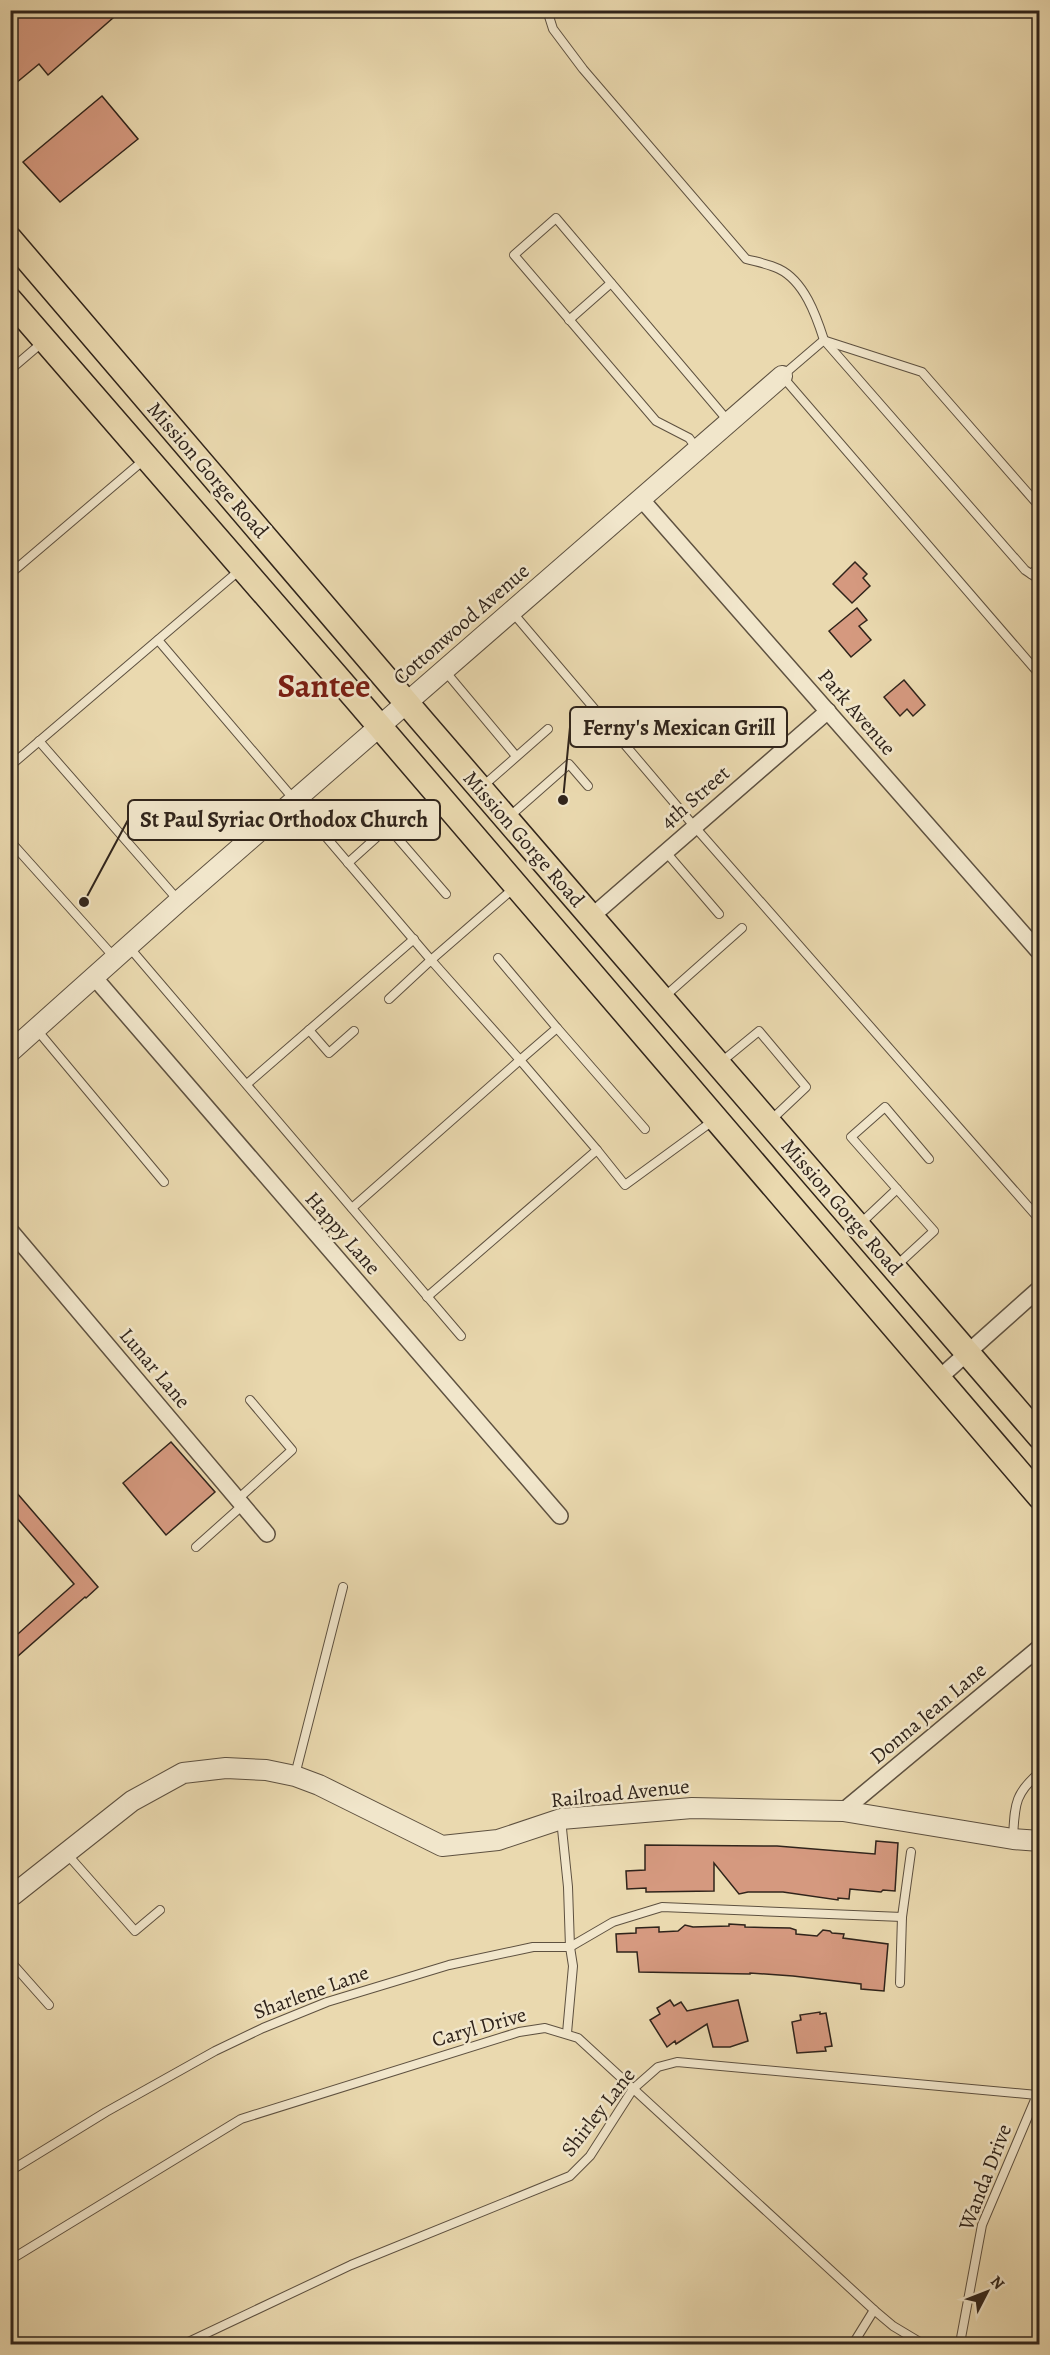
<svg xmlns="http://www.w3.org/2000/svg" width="1050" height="2355" font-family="Alegreya,serif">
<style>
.building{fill:#d5997f;stroke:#30241b;stroke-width:1.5}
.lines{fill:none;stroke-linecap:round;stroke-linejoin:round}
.service-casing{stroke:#5e5140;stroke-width:10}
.minor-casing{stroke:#5e5140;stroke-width:18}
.tertiary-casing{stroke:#5e5140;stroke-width:22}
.primary-casing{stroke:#30241b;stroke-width:27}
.service{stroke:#f1e6cb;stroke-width:8}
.minor{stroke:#f1e6cb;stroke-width:15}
.tertiary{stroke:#f1e6cb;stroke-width:20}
.primary{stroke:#ead9af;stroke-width:24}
.labels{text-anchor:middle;stroke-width:5;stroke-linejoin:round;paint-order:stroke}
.street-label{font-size:21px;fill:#30241b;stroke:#f1e6cb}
.town-label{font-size:33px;font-weight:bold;fill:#7a1f14;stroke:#f1e6cb}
.leader{fill:none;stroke:#30241b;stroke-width:2}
.callout-dot{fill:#30241b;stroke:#f1e6cb;stroke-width:2}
.callout{fill:#f1e6cb;stroke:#30241b;stroke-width:2}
.callout-label{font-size:22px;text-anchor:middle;font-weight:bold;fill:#30241b}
</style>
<rect width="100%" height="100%" fill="#ead9af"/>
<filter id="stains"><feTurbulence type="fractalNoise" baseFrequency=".00333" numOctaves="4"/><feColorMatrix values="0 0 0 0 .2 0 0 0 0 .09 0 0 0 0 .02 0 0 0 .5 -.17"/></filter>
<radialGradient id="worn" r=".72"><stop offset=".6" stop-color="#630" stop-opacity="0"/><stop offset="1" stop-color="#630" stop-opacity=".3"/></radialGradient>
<g class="building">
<polygon points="10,10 122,10 48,75 39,64 10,88"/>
<polygon points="102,96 138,139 60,202 23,162"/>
<polygon points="855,562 867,574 863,578 870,586 852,603 833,584"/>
<polygon points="857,608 867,620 859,626 871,640 851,657 829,631"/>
<polygon points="904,680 925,705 913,716 907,709 900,716 884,697"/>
<polygon points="171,1442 215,1492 166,1535 123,1483"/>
<polygon points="10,1485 98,1587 86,1598 85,1597 10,1663 10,1641 74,1584 10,1510"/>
<polygon points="876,1841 898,1843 895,1891 883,1890 881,1892 850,1889 849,1899 838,1898 838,1900 783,1892 748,1892 739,1894 714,1863 714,1891 646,1892 646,1888 627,1889 626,1871 645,1870 645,1845 777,1846 875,1854"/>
<polygon points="729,1924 745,1925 745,1927 790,1928 796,1930 796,1934 817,1936 823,1930 830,1931 832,1933 844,1934 843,1938 888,1944 884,1991 861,1989 861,1984 793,1976 750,1973 750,1974 639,1972 637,1952 617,1952 616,1934 636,1933 636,1928 659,1927 659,1932 678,1931 685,1925 693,1927 729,1926"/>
<polygon points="670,2000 674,2006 681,2002 687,2011 738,2000 748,2041 730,2047 713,2047 707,2024 676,2044 675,2041 667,2047 650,2020 660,2014 657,2008"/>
<polygon points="820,2012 820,2014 826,2013 832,2046 825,2047 826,2051 797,2053 792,2022 801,2020 800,2015"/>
</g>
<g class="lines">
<g class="service-casing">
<g id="service">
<path d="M547,10L553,29L583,69L746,259C757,262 769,264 779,269C804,281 816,315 824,340L1025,570L1040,580"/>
<polyline points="569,320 611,283"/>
<polyline points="824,340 782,376 1040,675"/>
<polyline points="826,341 922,372 1040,507"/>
<polyline points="10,370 44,341"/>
<polyline points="698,450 689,438 656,421 514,255 556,218 729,422"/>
<polyline points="10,574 145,459"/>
<polyline points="1031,574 1040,567"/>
<polyline points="513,613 694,826 1040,1220"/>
<polyline points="158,640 431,960 514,888"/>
<polyline points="445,671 516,756"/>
<polyline points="39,741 178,900"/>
<polyline points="10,766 241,569"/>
<polyline points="483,786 548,729"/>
<polyline points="510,816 569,764 588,786"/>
<polyline points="10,841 114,957"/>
<polyline points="665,851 719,914"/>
<polyline points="348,863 388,827 446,894"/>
<polyline points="10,900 11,899"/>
<polyline points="129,947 461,1336"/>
<polyline points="498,958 557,1028"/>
<polyline points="663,998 742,928"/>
<polyline points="37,1030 164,1182"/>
<polyline points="309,1030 329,1053 354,1031"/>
<polyline points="720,1063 759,1031 806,1087 770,1121"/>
<polyline points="247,1084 414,939"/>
<polyline points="597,1150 625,1185 714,1120"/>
<polyline points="352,1208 520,1060 431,960 389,999"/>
<polyline points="861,1223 897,1189"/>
<polyline points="896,1266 934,1231 851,1137 885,1107 929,1159"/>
<polyline points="427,1297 597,1150 520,1060 557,1028 645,1129"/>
<polyline points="238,1499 292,1450 250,1400"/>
<polyline points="196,1547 243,1505"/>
<polyline points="295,1775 343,1587"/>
<polyline points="561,1819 568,1887 570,1947 573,1966 567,2033"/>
<path d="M1013,1837C1015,1805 1014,1794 1040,1772"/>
<polyline points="67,1854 135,1931 160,1910"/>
<polyline points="570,1947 613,1922 662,1907 902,1917 911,1852"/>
<polyline points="10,1961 49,2005"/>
<polyline points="900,1983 902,1917"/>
<polyline points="10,2171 106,2112 215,2051 263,2028 327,2002 449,1965 533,1947 570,1947"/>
<polyline points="10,2260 241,2119 519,2032 545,2028 578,2038 874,2310 893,2326 923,2344"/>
<polyline points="184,2344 351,2265 570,2176 590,2156 633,2089 658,2067 677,2062 1037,2095 982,2225 961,2338 965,2344"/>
<polyline points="853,2344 874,2310"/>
</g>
</g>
<g class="minor-casing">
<g id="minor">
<polyline points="642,500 1040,953"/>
<polyline points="591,917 828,711"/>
<polyline points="94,977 560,1516"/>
<polyline points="10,1230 267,1534"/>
<polyline points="938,1379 1040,1288"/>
<polyline points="843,1811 1040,1647"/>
</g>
</g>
<g class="tertiary-casing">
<g id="tertiary">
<polyline points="10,1052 179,901 782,376"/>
<polyline points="10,1892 13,1895 132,1801 183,1773 226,1768 266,1770 295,1776 319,1785 442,1846 498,1840 561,1819 692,1808 843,1811 1013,1839 1040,1841"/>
</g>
</g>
<g class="primary-casing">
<g id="primary">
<polyline points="10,239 423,722 1040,1437"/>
<polyline points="10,300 357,700 1040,1497"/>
</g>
</g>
<use href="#service" class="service"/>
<use href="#minor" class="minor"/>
<use href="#tertiary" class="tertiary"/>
<use href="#primary" class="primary"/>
</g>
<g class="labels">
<g class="street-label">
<text transform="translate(208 470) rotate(49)" y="7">Mission Gorge Road</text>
<text transform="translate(461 624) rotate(-41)" y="7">Cottonwood Avenue</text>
<text transform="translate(857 712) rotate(49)" y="7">Park Avenue</text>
<text transform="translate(695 797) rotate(-41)" y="7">4th Street</text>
<text transform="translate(524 839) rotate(49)" y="7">Mission Gorge Road</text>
<text transform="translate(842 1207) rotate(49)" y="7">Mission Gorge Road</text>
<text transform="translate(343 1233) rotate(49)" y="7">Happy Lane</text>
<text transform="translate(155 1368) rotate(50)" y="7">Lunar Lane</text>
<text transform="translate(928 1713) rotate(-40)" y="7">Donna Jean Lane</text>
<text transform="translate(620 1793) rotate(-6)" y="7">Railroad Avenue</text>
<text transform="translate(311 1992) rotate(-20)" y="7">Sharlene Lane</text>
<text transform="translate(479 2027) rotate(-16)" y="7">Caryl Drive</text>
<text transform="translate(598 2112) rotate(-52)" y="7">Shirley Lane</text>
<text transform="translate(985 2177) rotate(-69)" y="7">Wanda Drive</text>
</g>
<g class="town-label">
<text x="324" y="697">Santee</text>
</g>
</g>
<path class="leader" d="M563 800L570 727M84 902L128 820"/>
<g class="callout-dot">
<circle cx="563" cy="800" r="6"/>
<circle cx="84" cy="902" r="6"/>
</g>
<g class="callout">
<rect x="570" y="707" width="217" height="40" rx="6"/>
<rect x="128" y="800" width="312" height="40" rx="6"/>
</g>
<g class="callout-label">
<text x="679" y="735">Ferny's Mexican Grill</text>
<text x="284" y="827">St Paul Syriac Orthodox Church</text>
</g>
<rect width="1050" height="2355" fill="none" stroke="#ead9af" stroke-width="36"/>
<rect x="12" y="12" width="1026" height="2331" fill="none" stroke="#30241b" stroke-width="3"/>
<rect x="18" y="18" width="1014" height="2319" fill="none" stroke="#30241b" stroke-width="1.5"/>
<g transform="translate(987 2292) rotate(48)" stroke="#f1e6cb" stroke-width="4.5" paint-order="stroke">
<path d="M0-4.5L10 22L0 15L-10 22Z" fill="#30241b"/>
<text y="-9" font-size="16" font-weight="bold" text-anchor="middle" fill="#30241b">N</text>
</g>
<rect width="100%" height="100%" filter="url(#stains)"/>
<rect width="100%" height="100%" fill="url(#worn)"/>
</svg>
